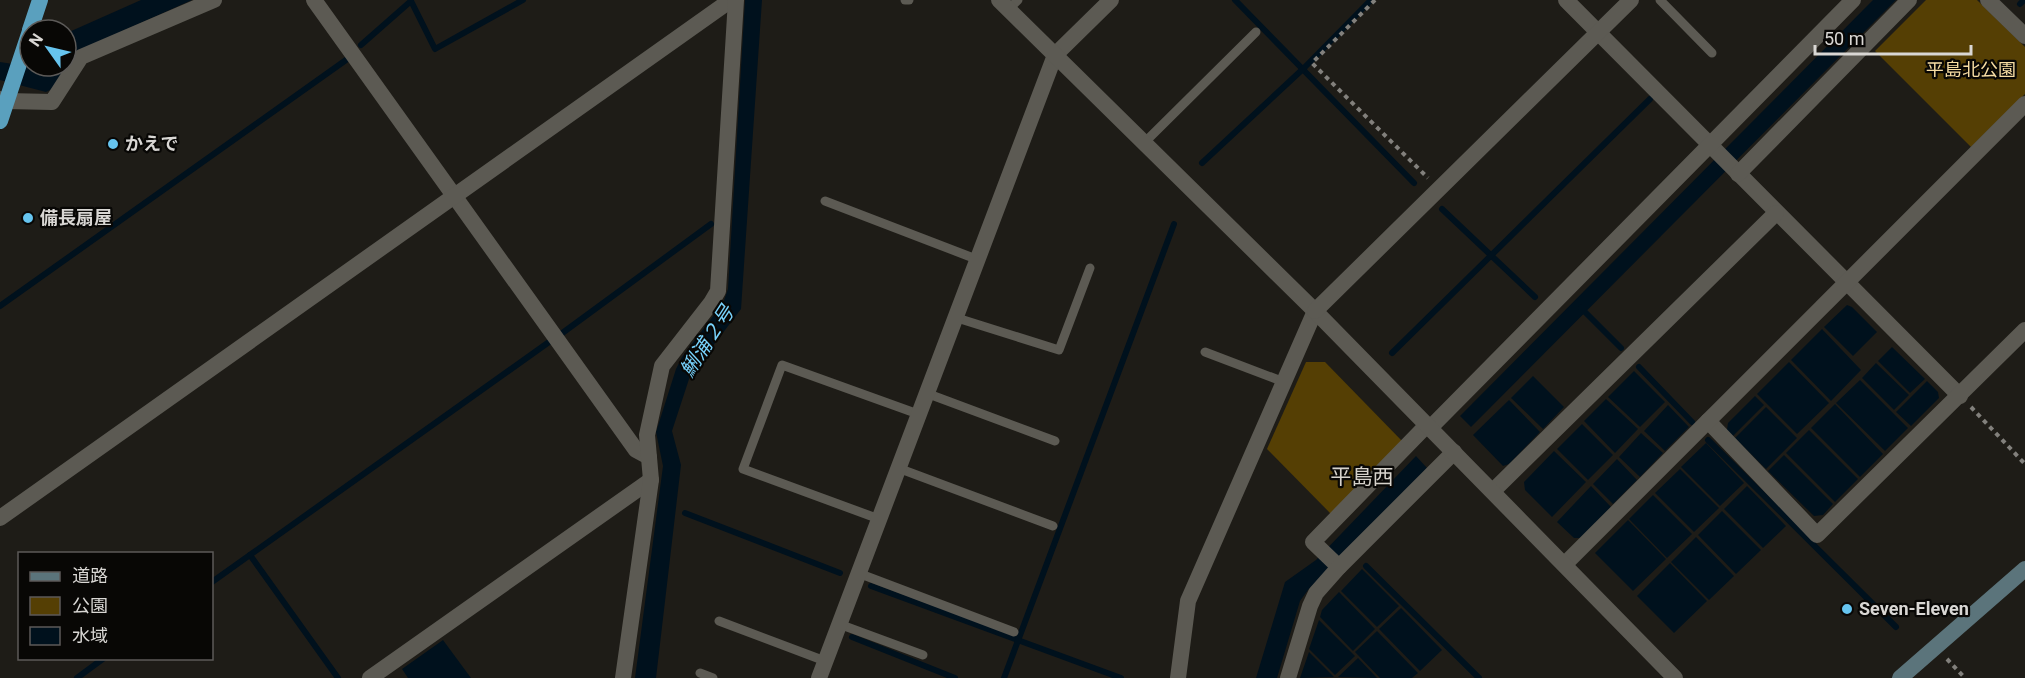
<svg xmlns="http://www.w3.org/2000/svg" width="2025" height="678" font-family="Roboto,'Noto Sans JP',sans-serif">
<style>
.green{fill:#553f04}
.water{fill:#00111d}
.lines{fill:none;stroke-linecap:round;stroke-linejoin:round}
.stream{stroke:#00111d;stroke-width:6}
.path{stroke:#82807c;stroke-width:4;stroke-dasharray:4.5 4.5;stroke-linecap:butt}
.service{stroke:#5c5a53;stroke-width:9}
.minor{stroke:#5c5a53;stroke-width:16}
.tertiary{stroke:#5c5a53;stroke-width:16}
.secondary{stroke:#5b747b;stroke-width:16}
.trunk{stroke:#5aa0be;stroke-width:16}
.poi-dot{fill:#66c4ef;stroke:#080705;stroke-width:2}
.labels{text-anchor:middle;stroke-width:4.5;stroke-linejoin:round;paint-order:stroke}
.park-label{font-size:18px;fill:#f7dda3;stroke:#080705}
.poi-label{font-size:18px;font-weight:bold;fill:#d9d7d4;stroke:#080705;text-anchor:start}
.water-label{font-size:20px;font-style:italic;fill:#78d3fd;stroke:#080705}
.quarter-label{font-size:21px;fill:#d6d2cb;stroke:#080705}
</style>
<rect width="100%" height="100%" fill="#1e1c17"/>
<g class="green">
<polygon points="1926,0 1977,0 2025,47 2025,94 1971,147 1875,51"/>
<polygon points="1306,362 1325,362 1402,441 1331,514 1267,449"/>
</g>
<g class="water">
<polygon points="141,0 192,0 78,51 54,88 46,92 0,80 0,62 45,69 47,66 66,66 66,37 69,32"/>
<polygon points="745,0 762,0 741,309 690,376 672,431 681,465 656,678 635,678 663,466 656,432 676,369 682,357 723,303 728,289"/>
<polygon points="1873,0 1896,0 1471,427 1460,416"/>
<polygon points="1847,305 1852,307 1877,332 1853,356 1824,327"/>
<polygon points="1822,329 1861,370 1831,401 1791,360"/>
<polygon points="1892,347 1925,379 1910,393 1878,361"/>
<polygon points="1789,362 1829,403 1797,434 1757,394"/>
<polygon points="1876,363 1909,395 1894,410 1862,378"/>
<polygon points="1634,371 1665,402 1640,427 1608,397"/>
<polygon points="1533,376 1564,407 1543,429 1511,398"/>
<polygon points="1860,380 1908,428 1885,451 1836,403"/>
<polygon points="1927,381 1938,392 1939,398 1911,426 1896,412"/>
<polygon points="1755,396 1764,405 1733,436 1727,430 1728,423"/>
<polygon points="1606,399 1638,429 1615,453 1584,421"/>
<polygon points="1509,400 1540,432 1509,464 1503,466 1473,435"/>
<polygon points="1835,404 1883,454 1860,477 1811,428"/>
<polygon points="1668,405 1689,427 1665,451 1644,431"/>
<polygon points="1766,407 1797,438 1766,469 1735,438"/>
<polygon points="1582,424 1613,455 1588,480 1557,449"/>
<polygon points="1809,430 1858,479 1835,502 1786,453"/>
<polygon points="1641,433 1663,453 1640,477 1619,457"/>
<polygon points="1706,443 1744,483 1720,506 1681,467"/>
<polygon points="1554,451 1586,482 1552,517 1525,490 1524,482"/>
<polygon points="1784,455 1833,504 1823,515 1814,516 1768,471"/>
<polygon points="1416,456 1427,468 1308,590 1300,601 1277,678 1256,678 1285,582 1316,560"/>
<polygon points="1617,459 1637,480 1613,504 1593,484"/>
<polygon points="1680,469 1719,508 1694,532 1655,493"/>
<polygon points="1591,486 1611,507 1580,538 1574,538 1557,522"/>
<polygon points="1747,486 1786,526 1763,548 1724,509"/>
<polygon points="1653,495 1692,534 1667,558 1629,519"/>
<polygon points="1722,511 1761,550 1736,574 1698,535"/>
<polygon points="1628,520 1666,559 1633,591 1595,553"/>
<polygon points="1696,537 1734,576 1709,600 1671,562"/>
<polygon points="1670,563 1707,601 1674,633 1637,596"/>
<polygon points="1362,569 1399,606 1377,627 1341,591"/>
<polygon points="1339,592 1375,629 1353,651 1320,617 1322,610"/>
<polygon points="1401,608 1442,650 1420,671 1379,629"/>
<polygon points="1319,620 1355,656 1335,675 1309,649"/>
<polygon points="1377,631 1418,673 1412,678 1380,678 1355,652"/>
<polygon points="443,640 471,678 408,678 402,669"/>
<polygon points="1309,652 1334,677 1300,678"/>
<polygon points="1358,658 1377,678 1338,677"/>
</g>
<g class="lines">
<g class="stream">
<polyline points="1235,0 1414,183"/>
<polyline points="2020,4 2024,0"/>
<polyline points="361,45 411,1 435,49 523,0"/>
<polyline points="1202,163 1304,68 1371,0"/>
<polyline points="1442,209 1535,297"/>
<polyline points="0,306 346,60"/>
<polyline points="1581,308 1621,348"/>
<polyline points="561,334 711,224"/>
<polyline points="1392,353 1650,99"/>
<polyline points="1639,367 1692,422"/>
<polyline points="1708,440 1896,627"/>
<polyline points="685,513 840,573"/>
<polyline points="250,555 338,678"/>
<polyline points="1366,566 1479,678"/>
<polyline points="212,582 549,342"/>
<polyline points="871,586 1121,678"/>
<polyline points="852,637 955,678"/>
<polyline points="77,678 104,658"/>
<polyline points="1004,678 1174,224"/>
</g>
<g class="path">
<polyline points="1375,0 1312,63 1428,178"/>
<polyline points="1971,407 2025,464"/>
<polyline points="1947,659 1965,678"/>
</g>
<g class="service">
<polyline points="905,0 909,0"/>
<polyline points="1660,0 1712,53"/>
<polyline points="1009,9 1018,0"/>
<polyline points="1144,143 1256,32"/>
<polyline points="825,201 976,259"/>
<polyline points="954,317 1059,350 1090,268"/>
<polyline points="1205,352 1284,382"/>
<polyline points="926,393 1055,441"/>
<polyline points="898,468 1053,526"/>
<polyline points="879,519 743,469 782,365 918,414"/>
<polyline points="858,573 1014,632"/>
<polyline points="719,621 825,661"/>
<polyline points="839,624 923,655"/>
<polyline points="700,673 713,678"/>
</g>
<g class="minor">
<polyline points="314,0 636,450 649,457"/>
<polyline points="1566,0 1960,396"/>
<polyline points="1988,0 2025,36"/>
<polyline points="0,99 6,101 52,102 81,57 214,0"/>
<polyline points="1738,174 1909,0"/>
<polyline points="1708,421 1817,535 2025,330"/>
<polyline points="1430,428 1853,0"/>
<polyline points="1493,491 1776,213"/>
<polyline points="0,518 731,0"/>
<polyline points="1565,564 2025,104"/>
<polyline points="1339,567 1313,542 1427,425"/>
<polyline points="370,678 651,480"/>
<polyline points="623,678 651,480 647,435 662,366 711,303 718,291 736,0"/>
<polyline points="819,678 1055,55 1111,0"/>
<polyline points="1178,678 1188,601 1315,311"/>
<polyline points="1288,678 1310,606 1316,593 1339,567 1454,452"/>
</g>
<g class="tertiary">
<polyline points="999,0 1315,311 1675,678"/>
<polyline points="1315,311 1631,0"/>
</g>
<polyline class="secondary" points="1900,678 2025,569"/>
<g class="trunk">
<polyline points="30,30 40,0"/>
<polyline points="0,121 30,31"/>
</g>
</g>
<g class="poi-dot">
<circle cx="113" cy="144" r="6"/>
<circle cx="28" cy="218" r="6"/>
<circle cx="1847" cy="609" r="6"/>
</g>
<g class="labels">
<g class="park-label">
<text x="1971" y="76">平島北公園</text>
</g>
<g class="poi-label">
<text x="125" y="150">かえで</text>
<text x="40" y="224">備長扇屋</text>
<text x="1859" y="615">Seven-Eleven</text>
</g>
<g class="water-label">
<text transform="translate(707 341) rotate(-57)" y="7">鯏浦２号</text>
</g>
<g class="quarter-label">
<text x="1362" y="484">平島西</text>
</g>
</g>
<rect x="18" y="552" width="195" height="108" fill="#080705" stroke="#5c5a58" stroke-width="1.5"/>
<rect x="30" y="572" width="30" height="9" fill="#5b747b" stroke="#5c5a58" stroke-width="1.5"/>
<text x="72" y="582" font-size="18" fill="#d9d7d4">道路</text>
<rect x="30" y="597" width="30" height="18" fill="#553f04" stroke="#5c5a58" stroke-width="1.5"/>
<text x="72" y="612" font-size="18" fill="#d9d7d4">公園</text>
<rect x="30" y="627" width="30" height="18" fill="#00111d" stroke="#5c5a58" stroke-width="1.5"/>
<text x="72" y="642" font-size="18" fill="#d9d7d4">水域</text>
<g transform="translate(48 48) rotate(304)"><circle r="28" fill="#080705" stroke="#5c5a58" stroke-width="1.5"/>
<path d="M0-4.5L10 22L0 15L-10 22Z" fill="#66c4ef"/>
<text y="-9" font-size="16" font-weight="bold" text-anchor="middle" fill="#d9d7d4">N</text>
</g>
<path d="M1815 45v9h156v-9" fill="none" stroke="#d9d7d4" stroke-width="3"/>
<text x="1824" y="45" font-size="18" fill="#d9d7d4" stroke="#080705" stroke-width="4.5" paint-order="stroke">50 m</text>
</svg>
